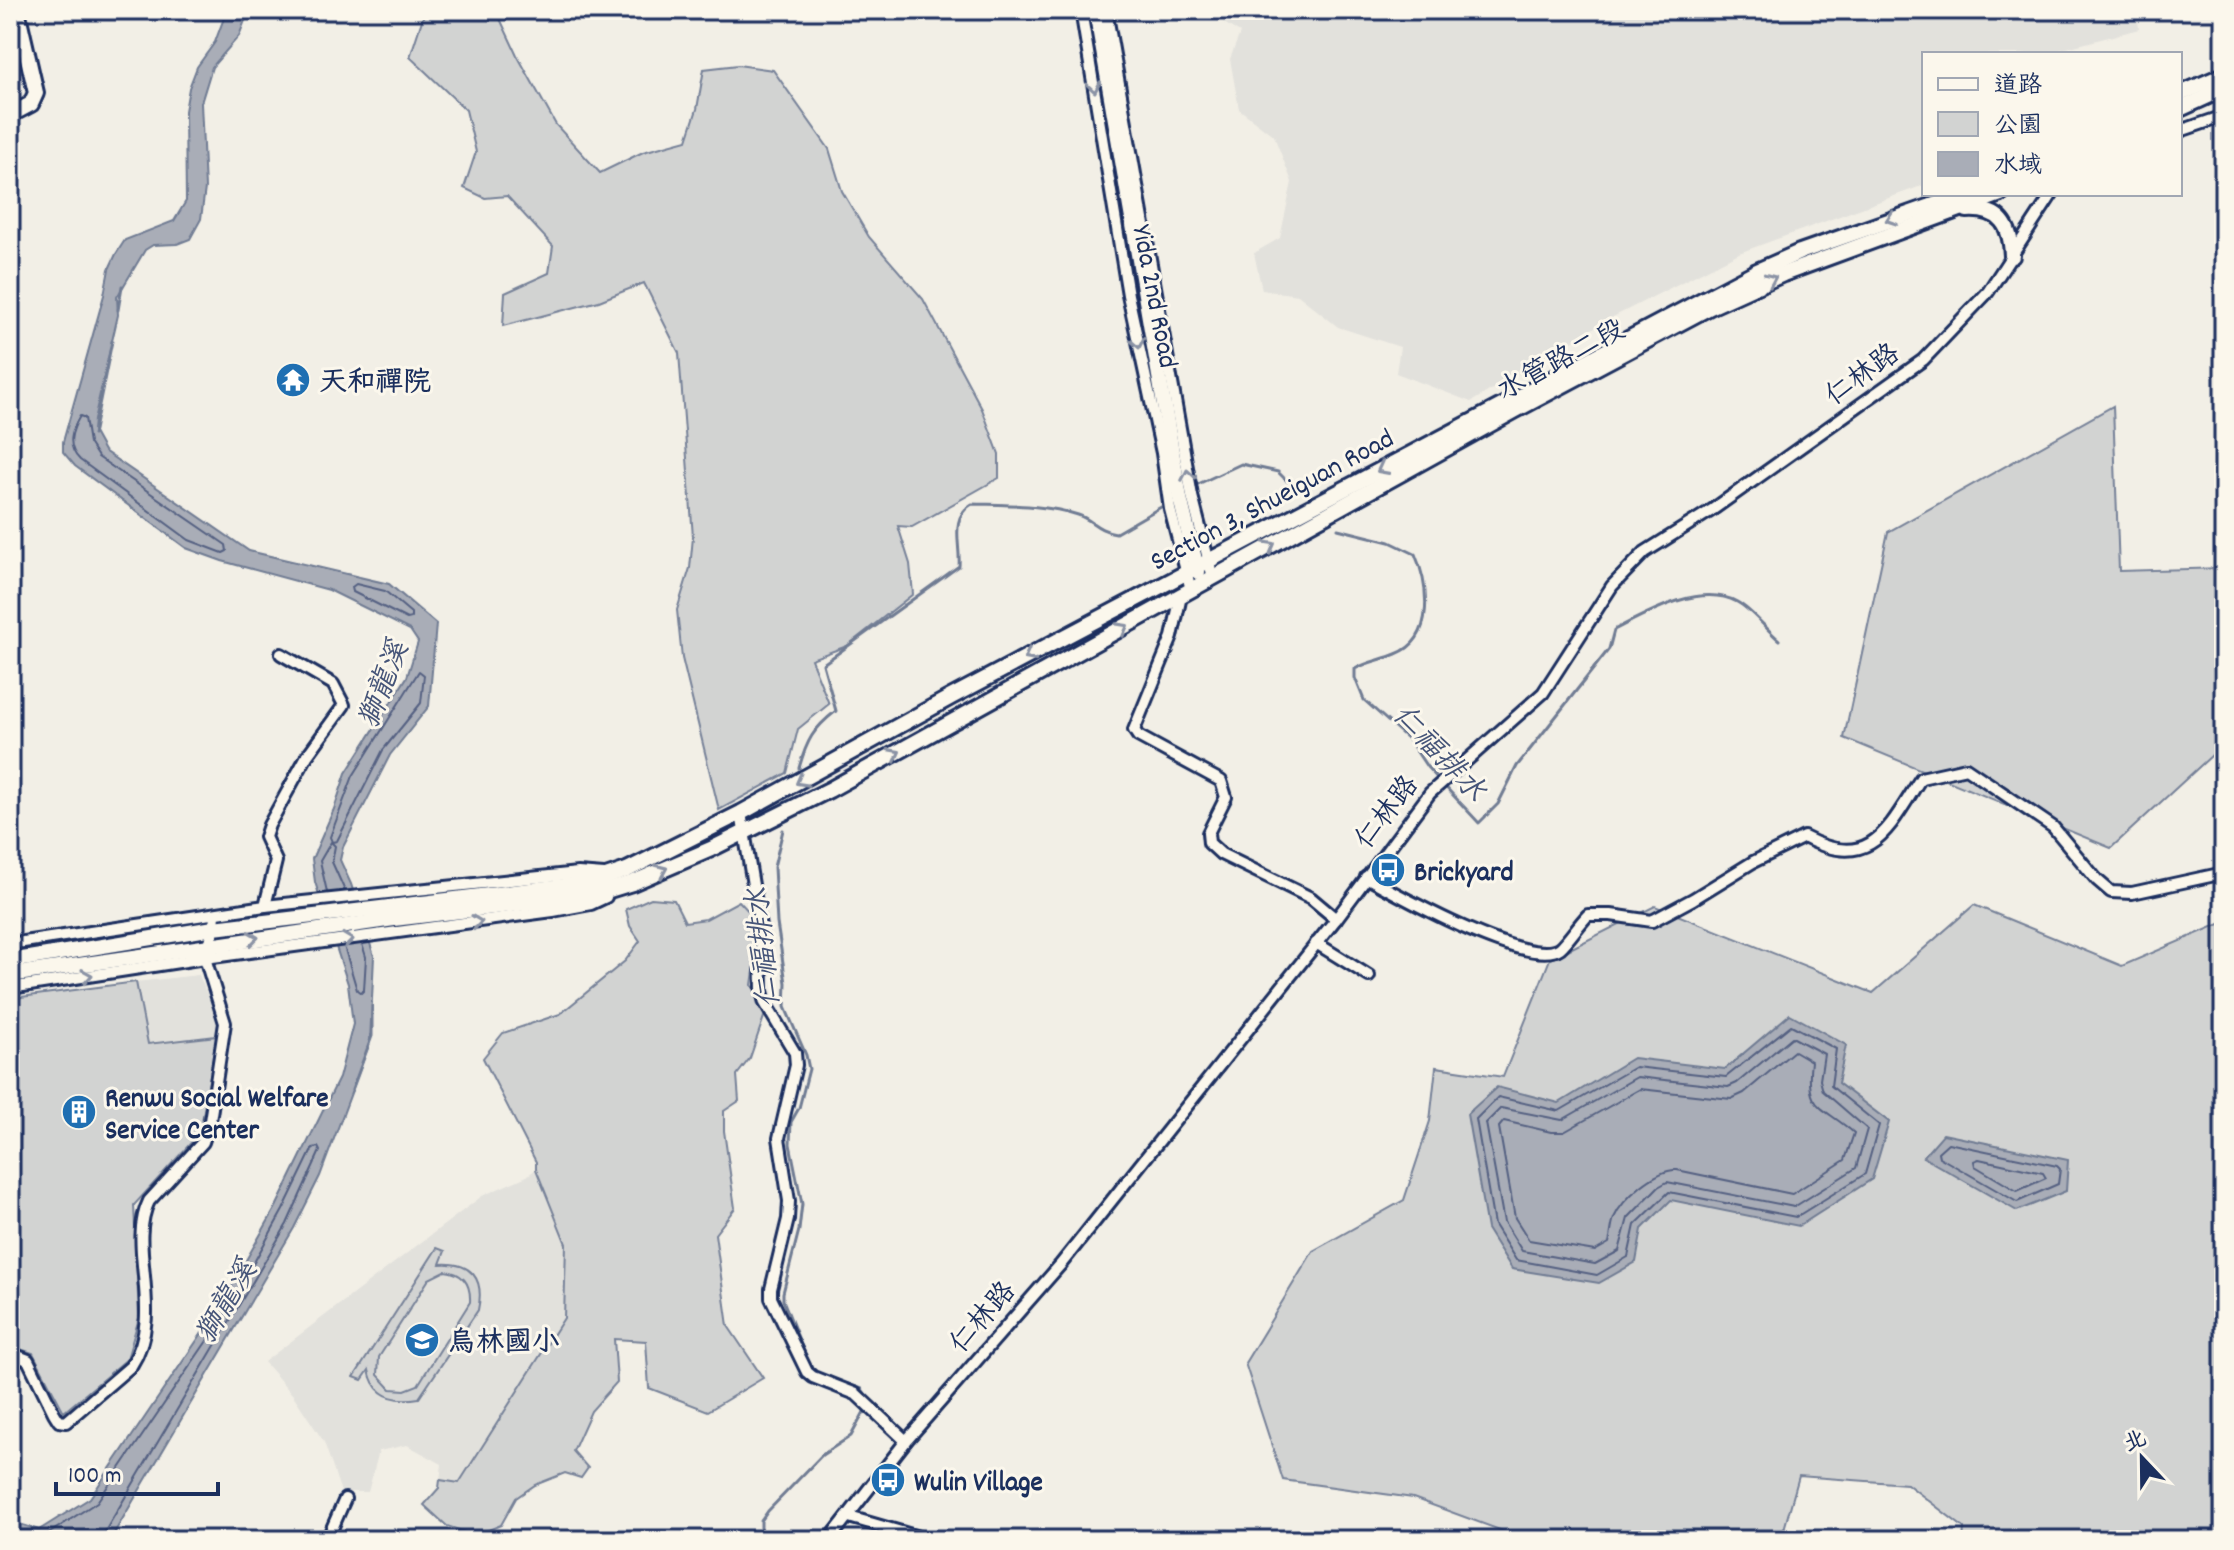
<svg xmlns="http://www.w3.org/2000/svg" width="2234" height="1550" font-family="Dekko,'LXGW WenKai TC',sans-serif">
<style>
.built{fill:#e2e1dc}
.green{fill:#d2d3d2;stroke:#768198;stroke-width:2;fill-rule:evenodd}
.water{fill:#a9adb7;stroke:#707b93;stroke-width:2}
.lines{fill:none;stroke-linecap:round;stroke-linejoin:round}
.shore{stroke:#546182;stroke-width:2}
.stream{stroke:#707b93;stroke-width:3}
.street-casing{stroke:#1b2f5e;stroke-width:16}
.secondary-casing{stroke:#1b2f5e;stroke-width:20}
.street{stroke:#fbf7ec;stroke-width:10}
.secondary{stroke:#fbf7ec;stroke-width:14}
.oneway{stroke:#8b93a5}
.labels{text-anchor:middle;stroke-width:6;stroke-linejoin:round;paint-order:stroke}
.street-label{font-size:28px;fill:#1b2f5e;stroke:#fbf7ec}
.poi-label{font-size:28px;font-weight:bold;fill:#1b2f5e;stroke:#fbf7ec;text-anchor:start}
.water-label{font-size:30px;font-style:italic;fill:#465579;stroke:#fbf7ec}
</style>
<rect width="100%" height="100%" fill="#f2efe6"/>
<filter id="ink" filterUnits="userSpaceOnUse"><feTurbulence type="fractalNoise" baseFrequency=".0125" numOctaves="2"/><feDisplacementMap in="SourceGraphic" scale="16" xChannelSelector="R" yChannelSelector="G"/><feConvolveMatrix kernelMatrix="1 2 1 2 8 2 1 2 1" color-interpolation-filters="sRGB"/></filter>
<g filter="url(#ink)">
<g class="built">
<polygon points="1216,10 2137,10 2139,29 2044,54 1924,54 1924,185 1739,253 1605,321 1471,402 1396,373 1400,347 1338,327 1298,295 1262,290 1254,253 1280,238 1292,182 1274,136 1239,109 1230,59 1240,33 1224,23"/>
<polygon points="199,975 218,1020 217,1036 148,1044 136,982"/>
<polygon points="536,1169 566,1244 564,1318 459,1483 440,1480 442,1464 407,1445 379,1451 368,1492 341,1492 324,1442 293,1395 264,1362 482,1196 527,1176"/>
</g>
<g class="green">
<polygon points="428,10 496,10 517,55 556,125 600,173 643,152 687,140 697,109 704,69 738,65 773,70 829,149 842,191 869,237 923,299 982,409 999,454 999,478 912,527 898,526 910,564 913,594 847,646 811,659 829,704 798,729 787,773 719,810 682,658 677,610 690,568 693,537 679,353 644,283 599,301 503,326 505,293 549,273 553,246 507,196 485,198 464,188 476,152 466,110 410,57 424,14"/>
<polygon points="2113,406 2119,571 2224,568 2224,744 2111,848 1844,738 1888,532"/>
<polygon points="651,898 674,900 685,922 706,919 739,901 753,916 757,950 752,985 766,1011 750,1058 737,1075 739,1101 724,1111 724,1131 735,1208 715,1234 728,1326 763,1378 708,1411 649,1388 646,1341 614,1339 617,1382 591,1411 573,1451 588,1468 581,1478 565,1473 535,1485 516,1498 501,1525 486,1531 468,1533 447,1526 424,1505 439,1488 440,1480 459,1483 564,1318 566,1244 536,1169 536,1162 483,1058 503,1033 560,1014 625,961 640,941 630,926 626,909"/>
<polygon points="1974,905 2122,966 2224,922 2224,1540 1963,1540 1964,1528 1907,1484 1799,1476 1781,1540 1527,1540 1413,1498 1283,1480 1245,1363 1313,1251 1404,1200 1430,1121 1436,1067 1503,1077 1550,959 1655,906 1873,993"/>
<polygon points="136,982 148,1044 217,1036 200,1133 134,1205 139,1318 127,1359 64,1412 33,1353 10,1346 10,1009 21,997"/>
<path d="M437,1248L445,1251L440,1264C471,1262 485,1278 478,1310L419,1398C394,1402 374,1397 369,1370L362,1380L354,1377ZM445,1271C464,1273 471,1284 470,1302L418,1385L405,1390L391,1389L378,1375L379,1357L429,1279Z"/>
</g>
<g class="water">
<polygon points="227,10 249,10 239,36 212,67 201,103 205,188 201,219 190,239 177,244 153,245 145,250 117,297 118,315 94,420 93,431 104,451 249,551 389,584 436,624 429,706 390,755 343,847 340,860 351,884 374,956 370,1042 320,1176 294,1228 113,1535 108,1540 10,1540 10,1521 39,1530 90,1498 219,1308 276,1207 339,1078 353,1024 348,984 315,882 312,859 334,809 346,773 407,677 418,642 410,630 329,590 222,561 186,548 75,466 63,452 63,442 104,295 109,269 116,254 125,240 174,221 186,201 185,111 189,88 197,67 215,42"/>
<polygon points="1790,1014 1846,1045 1838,1083 1889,1122 1872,1179 1799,1226 1671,1200 1642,1229 1636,1262 1599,1283 1512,1269 1487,1229 1467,1114 1497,1087 1559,1103 1633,1058 1725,1069"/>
<polygon points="1943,1134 2068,1160 2066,1191 2017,1211 1923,1157"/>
</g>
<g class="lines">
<g class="shore">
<path d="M80,416L85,418L89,443L98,457L226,545L227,551L223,553L189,540L80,460C66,446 71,431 80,416Z"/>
<polygon points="356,584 385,591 411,613 411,618 407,619 353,592 352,587"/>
<polygon points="419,671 424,675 421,703 383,750 337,841 332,842 330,837 353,776"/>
<polyline points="327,892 320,861 331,842 335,846 332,862 345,891"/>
<polyline points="344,946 357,990 361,993 364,990 366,957 362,944"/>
<polygon points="1791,1025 1836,1049 1831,1086 1879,1125 1865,1174 1796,1217 1669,1192 1635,1225 1628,1257 1597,1275 1516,1260 1494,1225 1476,1119 1498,1097 1559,1111 1635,1067 1726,1077"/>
<polygon points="1792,1037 1824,1054 1820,1080 1823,1091 1867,1129 1856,1168 1794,1207 1667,1182 1658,1187 1628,1218 1619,1251 1595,1264 1522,1251 1504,1222 1486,1123 1501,1108 1562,1120 1637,1077 1728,1087 1737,1083"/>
<path d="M1794,1051L1811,1061C1805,1111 1821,1104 1854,1133L1845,1160L1792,1194L1677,1170C1656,1169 1622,1199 1614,1218C1611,1226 1611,1235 1609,1243L1595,1251L1529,1240L1515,1218L1499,1127L1504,1121L1551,1132H1564L1640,1089L1731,1099L1744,1093Z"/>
<polygon points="1948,1143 2057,1166 2060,1169 2058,1184 2017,1202 1939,1157 1938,1152"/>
<polygon points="1979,1159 2043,1173 2046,1178 2017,1191 1975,1166 1974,1161"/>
<polyline points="10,1529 42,1538 97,1502 226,1313 283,1210 313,1148 318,1147 320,1151 287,1224 104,1533 103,1540"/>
</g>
<g class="stream">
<polyline points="118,310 122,286"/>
<polyline points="93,435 112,341"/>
<polyline points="1196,485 1241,464 1278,472 1297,491"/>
<path d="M1338,529L1390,542L1415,554C1428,584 1436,639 1396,654C1382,660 1369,661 1355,669V678L1364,700L1409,740L1427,767L1479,823L1498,804L1517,766L1609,649L1614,630C1647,613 1700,582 1737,602C1752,610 1766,629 1779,640"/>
<path d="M799,768C807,740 813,729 836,711L823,664L959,566C961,544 949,518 972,504C1006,505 1045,504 1078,515C1093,520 1096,530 1116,533L1161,507"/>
<polyline points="783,830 774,867 777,923 786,983 785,1007 806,1055 809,1069 799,1108 791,1122 790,1144 802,1204 799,1230 783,1293 783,1300 809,1365 818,1374 862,1389 866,1395"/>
<polyline points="352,1090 372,1036 372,1006"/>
<polyline points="761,1540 761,1521 768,1511 822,1455 851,1436 864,1412"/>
</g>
<g class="street-casing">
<g id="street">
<polyline points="1081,10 1128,295 1162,453 1170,509 1191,590"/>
<polyline points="1106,10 1192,496 1213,578"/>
<polyline points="2180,131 2224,116"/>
<polyline points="1181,596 1172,637 1134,730 1138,736 1221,781 1226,797 1208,833 1209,843 1221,854 1311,898 1336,919"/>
<polyline points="741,813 761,933 762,991 765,1003 795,1053 796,1065 779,1138 789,1201 788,1219 771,1289 771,1298 807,1372 813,1377 856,1394 906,1441"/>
<path d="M1366,877C1396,894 1531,970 1560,948C1568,941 1579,924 1588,915H1611L1652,921L1693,899L1753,862L1804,837C1872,873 1889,827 1921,778L1966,768L2053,827L2097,880L2111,892L2132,893L2224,873"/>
<polyline points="265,906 276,861 265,837 269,825 307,756 344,705 333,684 281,654"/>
<polyline points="1316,943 1369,976"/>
<polyline points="10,944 265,906 578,873 604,875"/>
<polyline points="10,988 205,958 553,911 591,904 606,897"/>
<path d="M10,1353L28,1360L54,1413L59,1421L66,1422L131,1366C166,1313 126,1247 149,1201L203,1142L210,1121L225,1023L205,958L214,928L215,914"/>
<polyline points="849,1517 929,1540"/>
<polyline points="327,1540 345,1499"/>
<polyline points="829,1540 906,1441 1061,1264 1336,919 1430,793 1543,693 1612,586 1645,552 1712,510 1923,360 1988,292 2052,194"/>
</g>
</g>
<g class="secondary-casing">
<g id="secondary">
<polyline points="1096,10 1180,498 1198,572"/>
<polyline points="2180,94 2224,75"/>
<polyline points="2180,109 2224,89"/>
<polyline points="10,115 31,104 36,93 17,10"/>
<path d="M1967,210C2001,208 2011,226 2012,256"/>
<polyline points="10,961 214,928 588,883 627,870 741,813 951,697 1755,272 1800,252 1965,194"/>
<polyline points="10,975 394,919 593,895 632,883 711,849 829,790 1514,411 1710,307 1783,274 2001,194"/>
</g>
</g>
<use href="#street" class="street"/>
<use href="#secondary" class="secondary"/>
</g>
<defs><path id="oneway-chevron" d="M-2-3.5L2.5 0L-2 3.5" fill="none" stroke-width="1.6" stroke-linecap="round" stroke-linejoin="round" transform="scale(2)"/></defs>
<g class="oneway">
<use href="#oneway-chevron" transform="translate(1094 87) rotate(81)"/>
<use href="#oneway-chevron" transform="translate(1891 219) rotate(161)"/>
<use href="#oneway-chevron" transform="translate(1771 279) rotate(-24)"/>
<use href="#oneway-chevron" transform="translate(1138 343) rotate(78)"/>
<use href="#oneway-chevron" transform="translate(1382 469) rotate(152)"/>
<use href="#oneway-chevron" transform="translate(1188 475) rotate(-100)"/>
<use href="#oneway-chevron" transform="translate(1270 546) rotate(-29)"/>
<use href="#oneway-chevron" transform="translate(1123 628) rotate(-29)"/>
<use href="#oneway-chevron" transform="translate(1029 656) rotate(152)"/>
<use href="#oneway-chevron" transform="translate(895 754) rotate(-28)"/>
<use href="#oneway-chevron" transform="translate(801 781) rotate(151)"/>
<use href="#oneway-chevron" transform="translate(662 870) rotate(-24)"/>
<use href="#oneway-chevron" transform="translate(477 922) rotate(-8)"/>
<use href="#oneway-chevron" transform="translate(253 938) rotate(-8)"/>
<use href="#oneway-chevron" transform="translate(348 940) rotate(-7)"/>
<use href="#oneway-chevron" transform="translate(87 976) rotate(-9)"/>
</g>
</g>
<defs>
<g id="temple-disc" transform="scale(1.8)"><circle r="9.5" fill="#1f6fb2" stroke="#fbf7ec"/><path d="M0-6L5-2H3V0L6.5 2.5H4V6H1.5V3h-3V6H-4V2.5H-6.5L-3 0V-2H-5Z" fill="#fff"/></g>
<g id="bus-disc" transform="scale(1.8)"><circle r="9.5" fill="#1f6fb2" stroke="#fbf7ec"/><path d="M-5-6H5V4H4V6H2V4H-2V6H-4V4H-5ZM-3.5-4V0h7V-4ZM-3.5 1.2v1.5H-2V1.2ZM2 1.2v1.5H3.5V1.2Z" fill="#fff"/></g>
<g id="building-disc" transform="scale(1.8)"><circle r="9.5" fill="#1f6fb2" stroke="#fbf7ec"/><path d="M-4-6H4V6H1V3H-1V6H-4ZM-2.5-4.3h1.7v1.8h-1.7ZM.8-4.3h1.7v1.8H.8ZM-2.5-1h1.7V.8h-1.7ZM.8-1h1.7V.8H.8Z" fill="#fff"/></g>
<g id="school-disc" transform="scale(1.8)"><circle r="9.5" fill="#1f6fb2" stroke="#fbf7ec"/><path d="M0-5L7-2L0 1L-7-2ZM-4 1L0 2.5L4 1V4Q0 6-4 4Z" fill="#fff"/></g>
</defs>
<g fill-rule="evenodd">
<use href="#temple-disc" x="293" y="380"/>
<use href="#bus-disc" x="1388" y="870"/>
<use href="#building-disc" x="79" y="1112"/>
<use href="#school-disc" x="422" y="1340"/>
<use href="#bus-disc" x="888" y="1480"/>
</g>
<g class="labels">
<g class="street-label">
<text transform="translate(1157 296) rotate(79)" y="10">Yida 2nd Road</text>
<text transform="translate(1560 358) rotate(-28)" y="10">水管路二段</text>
<text transform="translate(1861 373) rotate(-36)" y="10">仁林路</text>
<text transform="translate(1271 498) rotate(-28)" y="10">Section 3, Shueiguan Road</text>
<text transform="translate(1385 811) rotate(-52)" y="10">仁林路</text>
<text transform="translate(981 1316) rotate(-49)" y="10">仁林路</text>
</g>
<g class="poi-label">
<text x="319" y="390">天和禪院</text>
<text x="1414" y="880">Brickyard</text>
<text x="105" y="1106">Renwu Social Welfare<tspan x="105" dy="32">Service Center</tspan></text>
<text x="448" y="1350">烏林國小</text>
<text x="914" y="1490">Wulin Village</text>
</g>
<g class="water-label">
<text transform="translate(382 684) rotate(-69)" y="10">獅龍溪</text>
<text transform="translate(1440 752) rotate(47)" y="10">仁福排水</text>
<text transform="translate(762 948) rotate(-96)" y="10">仁福排水</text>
<text transform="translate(225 1301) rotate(-59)" y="10">獅龍溪</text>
</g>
</g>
<rect width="2234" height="1550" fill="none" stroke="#fbf7ec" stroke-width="40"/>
<rect x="20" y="20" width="2194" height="1510" fill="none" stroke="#1b2f5e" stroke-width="3" filter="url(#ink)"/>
<rect x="1922" y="52" width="260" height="144" fill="#fbf7ec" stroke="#a1a7b3" stroke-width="2"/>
<rect x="1938" y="78" width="40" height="12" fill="#fbf7ec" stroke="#a1a7b3" stroke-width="2"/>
<text x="1994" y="92" font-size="24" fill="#1b2f5e">道路</text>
<rect x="1938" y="112" width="40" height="24" fill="#d2d3d2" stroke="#a1a7b3" stroke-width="2"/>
<text x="1994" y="132" font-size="24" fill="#1b2f5e">公園</text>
<rect x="1938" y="152" width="40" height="24" fill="#a9adb7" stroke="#a1a7b3" stroke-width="2"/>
<text x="1994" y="172" font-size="24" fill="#1b2f5e">水域</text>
<g transform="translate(2142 1458) rotate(338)" stroke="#fbf7ec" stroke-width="6" paint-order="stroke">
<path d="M0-6L14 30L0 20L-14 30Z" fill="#1b2f5e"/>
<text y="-12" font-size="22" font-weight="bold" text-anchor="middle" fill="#1b2f5e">北</text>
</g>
<path d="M56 1482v12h162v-12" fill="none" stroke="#1b2f5e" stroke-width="4"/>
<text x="68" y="1482" font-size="24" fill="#1b2f5e" stroke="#fbf7ec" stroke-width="6" paint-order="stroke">100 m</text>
</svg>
